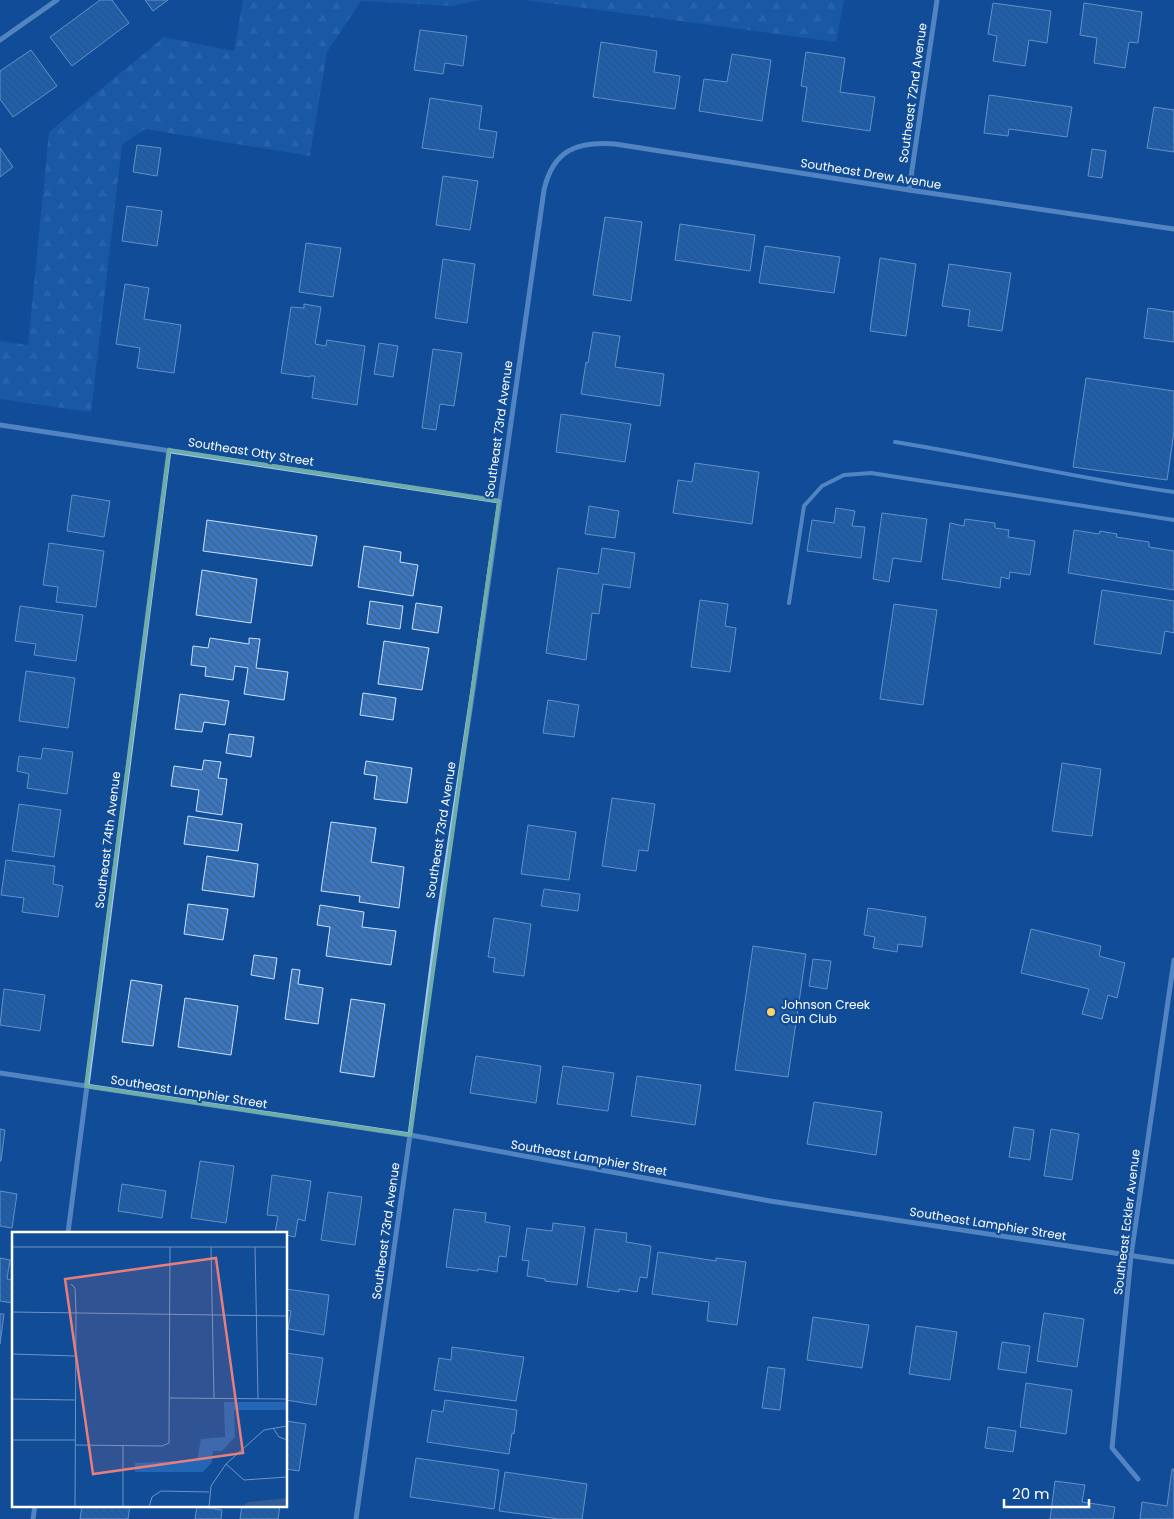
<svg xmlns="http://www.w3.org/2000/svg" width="1174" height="1519" font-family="Poppins,sans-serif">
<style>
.forest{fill:url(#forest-firs)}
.building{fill:url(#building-back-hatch);stroke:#c9e1fe}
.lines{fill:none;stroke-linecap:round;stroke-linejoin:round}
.service{stroke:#a1c7f4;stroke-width:4}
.minor{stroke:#a1c7f4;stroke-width:5}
.marked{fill:none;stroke:#6fada8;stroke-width:4;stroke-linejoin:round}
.poi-dot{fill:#ffd264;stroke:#114c97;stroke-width:2}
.labels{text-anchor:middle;stroke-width:4.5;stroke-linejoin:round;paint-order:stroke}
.street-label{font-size:12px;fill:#fff;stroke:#114c97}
.poi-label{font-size:12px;fill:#fff;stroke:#114c97;text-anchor:start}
.inset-road{fill:none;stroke:#7094c1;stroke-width:1}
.view{fill:#e67e7e;fill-opacity:0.15;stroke:#e67e7e;stroke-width:2.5}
.inset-edge{fill:none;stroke:#fff;stroke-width:2.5}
</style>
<defs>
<pattern id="forest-firs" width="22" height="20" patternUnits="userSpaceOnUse" patternTransform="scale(1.25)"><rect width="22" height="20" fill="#2366b6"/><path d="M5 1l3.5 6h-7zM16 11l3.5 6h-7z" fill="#447dc1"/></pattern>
<pattern id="building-back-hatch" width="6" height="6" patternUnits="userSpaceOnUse" patternTransform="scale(1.25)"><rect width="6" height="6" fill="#3976bf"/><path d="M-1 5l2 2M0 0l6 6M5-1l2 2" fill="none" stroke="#426186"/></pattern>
</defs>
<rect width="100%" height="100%" fill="#114c97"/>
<g class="forest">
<polygon points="243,0 480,0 452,6 361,1 327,52 310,156 145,129 122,145 91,412 0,399 0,341 28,345 49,132 164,37 234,51"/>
<polygon points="525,0 844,0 836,42"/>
</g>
<g class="building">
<polygon points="100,0 112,0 129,23 72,66 50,37"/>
<polygon points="145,0 168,0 153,11"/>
<polygon points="993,3 1051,11 1047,43 1029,40 1025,66 993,61 997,36 988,34"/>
<polygon points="1084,3 1142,12 1138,43 1129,42 1125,68 1094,63 1097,38 1080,35"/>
<polygon points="420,30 467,36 463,66 445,63 443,74 414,70"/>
<polygon points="601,42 657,51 654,72 680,76 675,109 593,97"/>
<polygon points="31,50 57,86 13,117 0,99 0,71"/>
<polygon points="806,52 845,58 840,92 875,97 870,131 802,121 807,87 801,86"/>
<polygon points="732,54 771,60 762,121 699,111 704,79 727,82"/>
<polygon points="989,95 1072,107 1067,137 1009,129 1008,136 984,133"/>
<polygon points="430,98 482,106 479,129 497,132 493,158 422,148"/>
<polygon points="1154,107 1174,110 1174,152 1147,148"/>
<polygon points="137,145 161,148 157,176 133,172"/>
<polygon points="0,148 13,167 0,177"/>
<polygon points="1092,149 1106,151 1102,178 1088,176"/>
<polygon points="443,176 478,181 470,230 436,225"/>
<polygon points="127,206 162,211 157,246 122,241"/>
<polygon points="605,217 642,222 631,301 593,295"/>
<polygon points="680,224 755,235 750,271 675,260"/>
<polygon points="306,243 341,248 333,297 299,292"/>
<polygon points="765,246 840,257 834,293 759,283"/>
<polygon points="880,258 916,264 906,336 870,331"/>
<polygon points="443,259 475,264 467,323 435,318"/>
<polygon points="949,264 1011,273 1002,331 968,326 970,310 942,306"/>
<polygon points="125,284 149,288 144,319 181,325 174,373 137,368 140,348 116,344"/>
<polygon points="304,304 321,307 315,344 326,346 327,340 365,346 357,405 312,398 315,376 310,376 310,377 281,373 291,307 304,308"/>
<polygon points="1148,308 1174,312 1174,310 1174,342 1144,338"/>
<polygon points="593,332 620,336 615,367 664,374 660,406 581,394 586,362 588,363"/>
<polygon points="379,343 398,346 393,377 374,374"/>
<polygon points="433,349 462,353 454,406 440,404 436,430 422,428"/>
<polygon points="1086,378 1174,391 1174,432 1167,480 1073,467"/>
<polygon points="561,414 631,424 625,462 556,452"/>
<polygon points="695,463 759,472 752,524 673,513 678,480 692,482"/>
<polygon points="72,495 110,501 104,537 67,531"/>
<polygon points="589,506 619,511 615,538 585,534"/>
<polygon points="836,508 855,511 852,526 865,527 861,558 807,551 812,520 834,523"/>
<polygon points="882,513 927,519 921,562 893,558 889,582 873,579"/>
<polygon points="965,519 995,523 995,528 1009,530 1008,537 1035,541 1030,575 1010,572 1009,579 1001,577 1000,588 942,579 950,523 964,526"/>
<polygon points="207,520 317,536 312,566 203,551"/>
<polygon points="1074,530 1099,534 1100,531 1117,534 1116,537 1149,542 1149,547 1174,551 1174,590 1068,573"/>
<polygon points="49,543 104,551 96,607 56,602 58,587 43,585"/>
<polygon points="364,546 401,552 400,562 418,565 413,596 358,587"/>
<polygon points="602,548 635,553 630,588 603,584 599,614 592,613 586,660 546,653 558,568 598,574"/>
<polygon points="202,570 257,579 251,623 196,615"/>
<polygon points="1102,590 1174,601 1174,633 1165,631 1161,654 1094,644"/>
<polygon points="700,600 728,604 725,626 736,628 730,672 691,667"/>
<polygon points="370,601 403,606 400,629 367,624"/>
<polygon points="416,603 442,607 438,633 412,629"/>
<polygon points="894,604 937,610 923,705 880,699"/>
<polygon points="20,606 83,615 76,661 34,655 36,644 15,641"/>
<polygon points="210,638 249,644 249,638 260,639 256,668 288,672 284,700 244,694 248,668 235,666 233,680 205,676 206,667 191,665 193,646 208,648"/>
<polygon points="384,641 429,648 422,690 378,684"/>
<polygon points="26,671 75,678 68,728 19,721"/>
<polygon points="363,693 396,698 393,720 360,715"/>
<polygon points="180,694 229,701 225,725 204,722 202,732 175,729"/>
<polygon points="548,700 579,705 574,737 543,733"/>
<polygon points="229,734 254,737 251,757 226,753"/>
<polygon points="43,748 73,752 67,794 27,788 29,774 17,771 19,756 41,759"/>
<polygon points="204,760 221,762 218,778 227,779 222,815 196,811 199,790 171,786 174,766 202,770"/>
<polygon points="366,761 412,768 407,803 374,799 377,776 364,774"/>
<polygon points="1062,763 1101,769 1092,836 1052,831"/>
<polygon points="612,798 655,804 648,851 639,850 636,871 602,866"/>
<polygon points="19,804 61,810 54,857 12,851"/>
<polygon points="188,816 242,824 238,851 184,844"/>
<polygon points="331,822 376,828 371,862 404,867 399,908 359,902 360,896 321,891"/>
<polygon points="528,825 576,832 569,880 521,874"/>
<polygon points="207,856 258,864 254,897 202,890"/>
<polygon points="6,860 55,866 53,884 63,886 58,917 22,912 24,898 1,895"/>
<polygon points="544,889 580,894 578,911 541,906"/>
<polygon points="188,904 228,909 223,940 184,934"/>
<polygon points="320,905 364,912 362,927 396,931 391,965 326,956 330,927 317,925"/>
<polygon points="868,908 926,917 922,947 898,944 897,952 873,948 875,937 864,935"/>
<polygon points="494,918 531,924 524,976 493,972 495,958 488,957"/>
<polygon points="1031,929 1101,946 1099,956 1125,963 1117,998 1108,995 1102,1019 1082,1014 1089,989 1021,973"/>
<polygon points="753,946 806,954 788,1077 735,1070"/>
<polygon points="254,955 277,958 274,979 251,975"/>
<polygon points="813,959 831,961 827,989 809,986"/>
<polygon points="292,969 300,970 298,984 323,988 318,1024 285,1019"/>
<polygon points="131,980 162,985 153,1046 122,1042"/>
<polygon points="4,989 45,995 40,1031 0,1025"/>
<polygon points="185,998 238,1006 231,1055 178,1047"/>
<polygon points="351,999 385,1004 374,1077 340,1072"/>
<polygon points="476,1056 541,1066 536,1103 470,1093"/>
<polygon points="563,1066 614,1073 608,1111 557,1104"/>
<polygon points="637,1076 701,1085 695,1125 631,1116"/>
<polygon points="814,1102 882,1112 876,1155 807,1144"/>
<polygon points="1014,1127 1034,1130 1030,1160 1009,1157"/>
<polygon points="0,1129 5,1130 1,1161 0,1161"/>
<polygon points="1051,1129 1079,1134 1072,1180 1044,1176"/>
<polygon points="200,1161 234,1166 226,1223 191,1218"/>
<polygon points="272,1175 311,1181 305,1221 298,1219 295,1237 286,1235 286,1233 275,1233 278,1216 267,1215"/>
<polygon points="122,1184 166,1191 162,1218 118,1211"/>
<polygon points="0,1191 17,1194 12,1228 0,1226"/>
<polygon points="328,1192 362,1197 355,1245 321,1240"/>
<polygon points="454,1209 486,1213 485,1222 510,1226 506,1257 499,1256 497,1272 478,1269 478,1271 446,1267"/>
<polygon points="553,1223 585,1227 577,1285 545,1281 545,1279 527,1276 529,1261 522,1260 527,1228 552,1231"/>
<polygon points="595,1229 627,1233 626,1242 651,1246 647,1278 640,1277 637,1292 619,1289 619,1292 587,1287"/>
<polygon points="658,1252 716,1261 716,1258 746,1262 737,1325 707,1321 709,1302 652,1294"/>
<polygon points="0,1258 10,1260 7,1279 14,1280 13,1303 0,1301"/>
<polygon points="286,1289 329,1295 324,1335 288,1329 291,1311 286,1310"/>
<polygon points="1044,1313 1084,1319 1077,1367 1037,1361"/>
<polygon points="0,1314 4,1314 0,1344"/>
<polygon points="813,1317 869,1325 862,1368 807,1360"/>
<polygon points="916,1326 957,1332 950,1380 909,1374"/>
<polygon points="1002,1342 1030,1346 1026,1373 998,1369"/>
<polygon points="452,1347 524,1357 516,1401 434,1390 439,1358 451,1360"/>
<polygon points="286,1353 323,1358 316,1405 286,1400"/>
<polygon points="768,1367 785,1369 780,1410 762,1408"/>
<polygon points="1026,1383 1072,1390 1066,1434 1020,1427"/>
<polygon points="445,1400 517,1410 514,1434 512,1433 509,1454 427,1442 432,1410 443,1412"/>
<polygon points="286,1421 306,1424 299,1471 286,1469"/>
<polygon points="988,1427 1016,1431 1013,1452 985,1448"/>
<polygon points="416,1458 499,1470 494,1509 410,1497"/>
<polygon points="1172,1469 1174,1469 1174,1519 1140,1519 1142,1502 1167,1506"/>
<polygon points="505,1472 587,1484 582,1519 559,1519 499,1511"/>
<polygon points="1055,1481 1085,1485 1082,1502 1115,1507 1113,1519 1050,1519"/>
<polygon points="82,1505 130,1505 128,1519 80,1519"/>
<polygon points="242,1505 280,1505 278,1519 240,1519"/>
<polygon points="197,1506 222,1510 221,1519 195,1519"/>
</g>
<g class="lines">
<g class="service">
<path d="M895,442C989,457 1080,479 1174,492"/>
<polyline points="789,603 804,506 822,486 844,475 871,473 1174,520"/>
</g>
<g class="minor">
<polyline points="0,40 57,0"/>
<polyline points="909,190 937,0"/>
<polyline points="0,425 499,501"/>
<polyline points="0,1073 410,1135 770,1201 1174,1262"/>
<polyline points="68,1233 169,450"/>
<polyline points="1138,1479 1112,1448 1131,1256 1174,960"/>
<polyline points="33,1519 35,1505"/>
<path d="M356,1519L410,1135L437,927L473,690L544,190C553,150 577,141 615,144L909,190L1174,229"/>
</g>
</g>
<path d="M0 0H1174V1519H0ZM169,450L499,501L410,1135L86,1086Z" fill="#114c97" fill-opacity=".55" fill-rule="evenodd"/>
<path class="marked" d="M169,450L499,501L410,1135L86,1086Z"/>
<circle class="poi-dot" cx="771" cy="1012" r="5"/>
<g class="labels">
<g class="street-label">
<text transform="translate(913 93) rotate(-82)" y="4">Southeast 72nd Avenue</text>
<text transform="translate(871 174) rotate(9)" y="4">Southeast Drew Avenue</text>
<text transform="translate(499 429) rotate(-82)" y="4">Southeast 73rd Avenue</text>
<text transform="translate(251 452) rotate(9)" y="4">Southeast Otty Street</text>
<text transform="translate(441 830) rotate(-81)" y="4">Southeast 73rd Avenue</text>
<text transform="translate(108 840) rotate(-83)" y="4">Southeast 74th Avenue</text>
<text transform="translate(189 1092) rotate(9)" y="4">Southeast Lamphier Street</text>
<text transform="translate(589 1158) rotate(10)" y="4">Southeast Lamphier Street</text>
<text transform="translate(1127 1222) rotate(-83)" y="4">Southeast Eckler Avenue</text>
<text transform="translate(988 1224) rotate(9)" y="4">Southeast Lamphier Street</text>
<text transform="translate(386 1231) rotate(-82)" y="4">Southeast 73rd Avenue</text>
</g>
<g class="poi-label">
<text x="781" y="1009">Johnson Creek<tspan x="781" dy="14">Gun Club</tspan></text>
</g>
</g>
<g transform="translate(12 1232)">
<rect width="275" height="275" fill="#114c97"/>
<path d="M212,170H275V178H222L223,205L210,219H201L200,230L191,240H123V231L185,228L189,207L213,205Z" fill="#2366b6"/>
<path d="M275,266V275H230L236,270Z" fill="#315c93"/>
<path class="inset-road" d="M0,15H275M199,15L202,167M243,15L246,167M59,52L63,56L64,80L63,275M0,80L275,84M0,122L63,124M158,166L275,167M0,167L63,168M261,196L267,205L275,208M0,208H63M63,213L150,214L157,211L158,15M214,232L232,248L275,245M111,275V213M137,275L140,265L149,259L197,260M197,275L199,254L214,232L252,198L275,194"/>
<path class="view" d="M204,26L231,221L81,242L53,47Z"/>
<rect width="275" height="275" class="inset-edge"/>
</g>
<path d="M1004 1499v8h85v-8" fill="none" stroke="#ffffff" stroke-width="2.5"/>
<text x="1012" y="1499" font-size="15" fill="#ffffff" stroke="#114c97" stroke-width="4" paint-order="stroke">20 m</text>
</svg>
